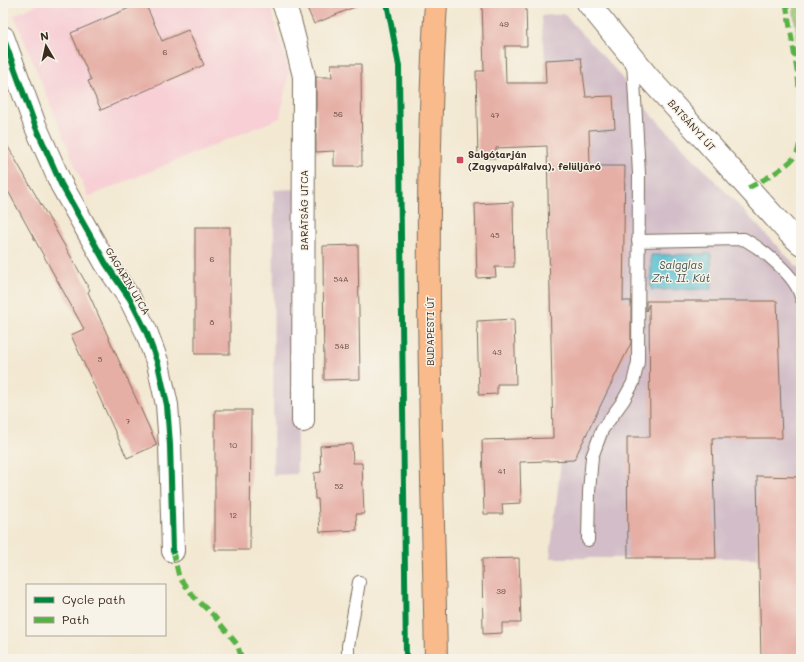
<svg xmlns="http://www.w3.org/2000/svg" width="804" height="662" font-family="Mali,sans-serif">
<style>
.built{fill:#f7cfd5}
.industrial{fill:#d2bdc8}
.green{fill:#a1ce7c;stroke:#6e7c4d}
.water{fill:#56bfd2;stroke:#487478}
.building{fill:#e6afa6}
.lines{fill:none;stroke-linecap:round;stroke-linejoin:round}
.lane-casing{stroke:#7b6d5d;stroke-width:14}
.street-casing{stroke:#7b6d5d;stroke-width:24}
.primary-casing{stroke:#7b6d5d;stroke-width:24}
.lane{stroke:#fff;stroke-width:12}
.street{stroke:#fff;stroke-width:22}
.primary{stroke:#fabb8c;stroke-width:22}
.quiet{stroke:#57b245;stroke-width:5;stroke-dasharray:10 5;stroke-linecap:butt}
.cycleway-casing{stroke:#f7f3e8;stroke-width:8}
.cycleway{stroke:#00873e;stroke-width:6}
.poi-dot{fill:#d1495b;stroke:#f7f3e8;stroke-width:1.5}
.labels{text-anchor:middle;stroke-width:3;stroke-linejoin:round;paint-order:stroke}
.number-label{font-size:8px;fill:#664b40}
.street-label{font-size:10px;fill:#3b2a1e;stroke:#f7f3e8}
.poi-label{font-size:10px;font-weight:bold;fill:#3b2a1e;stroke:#f7f3e8;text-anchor:start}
.water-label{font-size:11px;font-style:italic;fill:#435754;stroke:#f7f3e8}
</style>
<rect width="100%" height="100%" fill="#f7f3e8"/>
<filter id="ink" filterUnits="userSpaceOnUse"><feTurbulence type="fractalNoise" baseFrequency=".025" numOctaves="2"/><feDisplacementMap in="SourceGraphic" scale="8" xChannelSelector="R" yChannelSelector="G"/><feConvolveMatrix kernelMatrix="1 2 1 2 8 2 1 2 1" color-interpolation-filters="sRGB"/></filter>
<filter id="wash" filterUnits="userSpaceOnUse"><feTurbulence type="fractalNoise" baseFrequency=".012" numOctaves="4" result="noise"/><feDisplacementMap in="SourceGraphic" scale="16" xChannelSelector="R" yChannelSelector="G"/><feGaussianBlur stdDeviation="0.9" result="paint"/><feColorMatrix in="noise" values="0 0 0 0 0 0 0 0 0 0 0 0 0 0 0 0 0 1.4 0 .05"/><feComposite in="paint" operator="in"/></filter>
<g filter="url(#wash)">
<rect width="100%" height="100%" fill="#f3e9d3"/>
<polygon class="built" points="41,3 269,3 289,71 280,118 88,197 14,15"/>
<g class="industrial">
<polygon points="564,14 613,67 649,112 801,271 801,477 757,477 758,558 550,558 561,461 554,461 545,60 542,16"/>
<polygon points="296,189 297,474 273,475 274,190"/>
</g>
<polygon class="green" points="793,3 801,3 801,63"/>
<polygon class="water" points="711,254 712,289 651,290 651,255"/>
<g id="blocks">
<g class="building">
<polygon points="141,3 145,3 162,41 188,30 204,65 101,110 88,81 91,80 71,33"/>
<polygon points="305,3 364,3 314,24"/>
<polygon points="482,3 526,3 527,46 505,46 506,83 546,83 545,60 581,58 586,97 613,96 615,128 589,130 590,166 625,166 623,301 631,301 631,343 574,460 520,462 521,503 502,504 503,514 484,514 482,440 553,438 547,146 496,148 496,158 478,158 476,71 484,71"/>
<polygon points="331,64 361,64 362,166 334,166 334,151 316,152 316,77 332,77"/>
<polygon points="3,138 90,290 88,292 157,445 127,458 71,335 84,329 3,182"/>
<polygon points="513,202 514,267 495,267 496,277 477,278 475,204"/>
<rect x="195" y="227" width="35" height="127"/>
<polygon points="358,245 360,379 324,380 323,246"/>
<polygon points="646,301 777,301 782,438 712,438 716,558 628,558 627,437 650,437 649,304 646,311"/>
<polygon points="514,319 516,384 497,384 497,394 479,395 477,321"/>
<polygon points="215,410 251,410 250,550 215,550"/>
<polygon points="352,444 353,463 362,463 364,514 356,514 357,530 320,532 318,499 315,499 314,473 321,472 320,446"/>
<polygon points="757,476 801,477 801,659 761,659"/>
<polygon points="519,558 521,623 502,623 502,633 483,634 482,559"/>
</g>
</g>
</g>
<g filter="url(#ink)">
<use href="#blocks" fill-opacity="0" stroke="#7b6d5d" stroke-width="1"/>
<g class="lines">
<g class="lane-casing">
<g id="lane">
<path d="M638,241L744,239C762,249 798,277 801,298"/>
<polyline points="588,540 589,492 592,457 602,430 623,401 633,383 638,362 639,174 633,62"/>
<polyline points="348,659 348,646 359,582"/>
</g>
</g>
<g class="street-casing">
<g id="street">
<polyline points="283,3 290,21 304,76 303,421"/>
<polyline points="588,3 648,77 789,233 801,244"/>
<polyline points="3,37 35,125 61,184 106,264 130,299 146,331 158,364 167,405 170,445 173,551"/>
</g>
</g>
<g class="primary-casing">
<path id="primary" d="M436,3C422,221 432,440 436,659"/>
</g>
<use href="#lane" class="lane"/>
<use href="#street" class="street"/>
<use href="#primary" class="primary"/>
<g class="quiet">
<polyline points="786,3 798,77 801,114"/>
<path d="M748,188C760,182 792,165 797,153C800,146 800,138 801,131"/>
<polyline points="173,551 179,577 194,597 214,616 237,644 242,659"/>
</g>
<g class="cycleway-casing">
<g id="cycleway">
<polyline points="387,3 399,66 406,659"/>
<polyline points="3,37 35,125 61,184 106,264 130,299 146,331 158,364 167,405 170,445 173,551"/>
</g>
</g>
<use href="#cycleway" class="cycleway"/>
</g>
</g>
<rect class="poi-dot" x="456" y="156" width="8" height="8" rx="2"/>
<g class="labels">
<g class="number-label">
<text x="504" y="27">49</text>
<text x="165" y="55">6</text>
<text x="338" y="117">56</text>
<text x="495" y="118">47</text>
<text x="495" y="238">45</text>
<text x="212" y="262">6</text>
<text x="341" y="282">54A</text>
<text x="212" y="325">8</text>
<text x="342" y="349">54B</text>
<text x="497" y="355">43</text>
<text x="100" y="362">5</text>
<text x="128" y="424">7</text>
<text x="233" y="448">10</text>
<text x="502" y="474">41</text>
<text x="339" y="489">52</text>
<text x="233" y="518">12</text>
<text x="501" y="594">39</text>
</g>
<g class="street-label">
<text transform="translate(692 125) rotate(48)" y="4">BATSÁNYI ÚT</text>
<text transform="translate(304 210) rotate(-90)" y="4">BARÁTSÁG UTCA</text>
<text transform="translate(128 281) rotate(59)" y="4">GAGARIN UTCA</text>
<text transform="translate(430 331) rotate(-90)" y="4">BUDAPESTI ÚT</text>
</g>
<g class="poi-label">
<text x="468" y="158">Salgótarján<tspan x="468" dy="12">(Zagyvapálfalva), felüljáró</tspan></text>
</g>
<g class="water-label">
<text x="681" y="269">Salgglas<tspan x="681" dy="13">Zrt. II. Kút</tspan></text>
</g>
</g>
<rect width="804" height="662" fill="none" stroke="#f7f3e8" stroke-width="16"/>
<rect x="26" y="584" width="140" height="52" fill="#f7f3e8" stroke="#aca397"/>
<rect x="34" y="597" width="20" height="6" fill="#00873e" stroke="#aca397"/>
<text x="62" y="604" font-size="12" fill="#3b2a1e">Cycle path</text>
<rect x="34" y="617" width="20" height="6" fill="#57b245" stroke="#aca397"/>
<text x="62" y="624" font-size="12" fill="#3b2a1e">Path</text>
<g transform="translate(46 46) rotate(351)" stroke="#f7f3e8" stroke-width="3" paint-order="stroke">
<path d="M0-3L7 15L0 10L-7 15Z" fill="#3b2a1e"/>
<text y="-6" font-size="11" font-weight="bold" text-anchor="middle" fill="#3b2a1e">N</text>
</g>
</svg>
